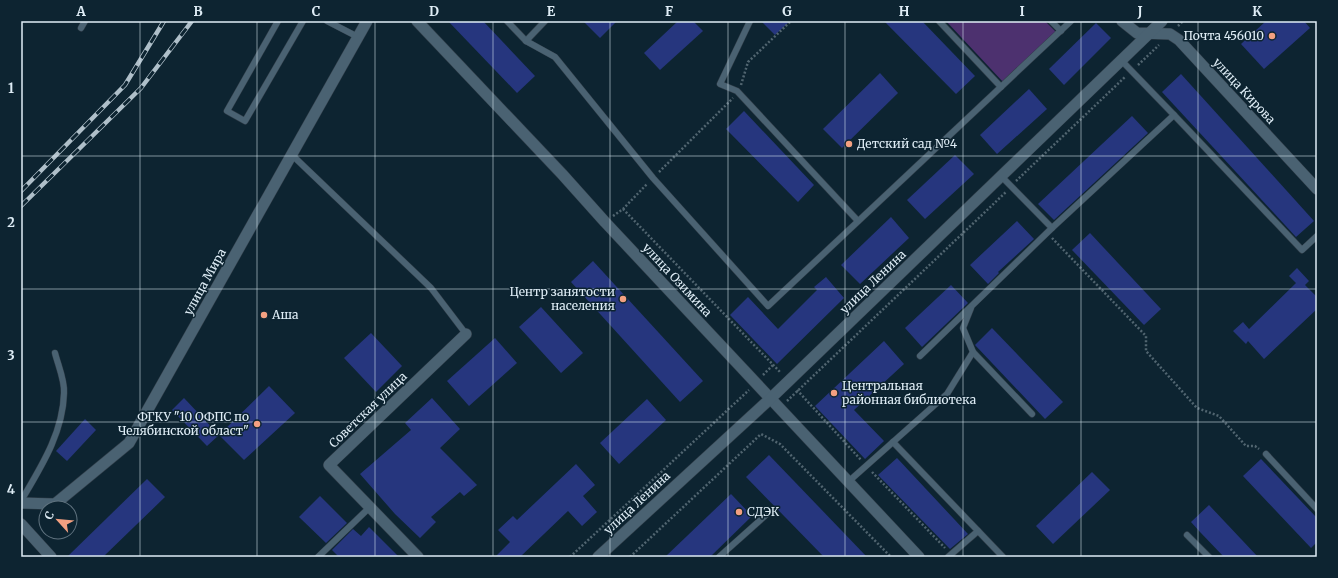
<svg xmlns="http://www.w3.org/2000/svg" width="1338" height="578" font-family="Merriweather,serif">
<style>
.green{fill:#4d316f}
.building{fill:#26367e}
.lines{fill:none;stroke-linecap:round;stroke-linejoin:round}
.service-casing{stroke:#313e49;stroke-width:7}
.minor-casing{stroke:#313e49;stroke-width:12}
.tertiary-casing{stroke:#313e49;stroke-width:12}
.path{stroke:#516570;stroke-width:2.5;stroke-dasharray:2 2;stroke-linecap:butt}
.service{stroke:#4a6272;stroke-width:6}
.minor{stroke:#4a6272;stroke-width:11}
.tertiary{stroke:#4a6272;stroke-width:11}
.rail-casing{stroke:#afbfc9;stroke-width:4.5}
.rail{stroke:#0d2431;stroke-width:3;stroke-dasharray:9;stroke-linecap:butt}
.grid{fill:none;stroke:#dfedf6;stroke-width:1;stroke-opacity:0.55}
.poi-dot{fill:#f3a081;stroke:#0d2431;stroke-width:1.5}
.labels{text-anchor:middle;stroke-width:3;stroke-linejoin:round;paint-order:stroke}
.poi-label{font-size:12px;fill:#dfedf6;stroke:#0d2431;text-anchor:start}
.street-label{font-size:12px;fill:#dfedf6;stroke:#0d2431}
.neatline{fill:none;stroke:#dfedf6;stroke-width:1.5}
.grid-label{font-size:13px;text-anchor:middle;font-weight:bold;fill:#dfedf6}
</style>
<rect width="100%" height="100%" fill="#0d2431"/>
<polygon class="green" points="946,21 1045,21 1057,33 1004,83"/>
<g class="building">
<polygon points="448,21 483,21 535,76 517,93"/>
<polygon points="583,21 617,21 600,38"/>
<polygon points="678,21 693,21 703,31 660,70 644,53"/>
<polygon points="761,21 790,21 775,35"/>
<polygon points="884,21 922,21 975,76 956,94"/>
<polygon points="1266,21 1304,21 1310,28 1264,69 1241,44"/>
<polygon points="1096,23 1111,38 1064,85 1049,69"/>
<polygon points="880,73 898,93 842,148 823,129"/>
<polygon points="1181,74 1314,221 1296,237 1162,92"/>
<polygon points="1029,89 1047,109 997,154 980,135"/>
<polygon points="744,111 814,185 798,202 726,129"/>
<polygon points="1132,116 1148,133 1054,220 1038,204"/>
<polygon points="955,155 974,174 925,219 907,200"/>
<polygon points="891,217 909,238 860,284 841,265"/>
<polygon points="1017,221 1034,239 998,272 999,273 988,284 970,265"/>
<polygon points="1090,233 1161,309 1144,325 1072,250"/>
<polygon points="593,261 703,381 680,402 571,282"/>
<polygon points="1297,268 1309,281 1305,285 1317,297 1317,309 1264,359 1248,341 1246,344 1233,331 1243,322 1249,329 1296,283 1289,276"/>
<polygon points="826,277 844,298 777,364 730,315 748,297 778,329 817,290 814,287"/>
<polygon points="951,285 968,303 922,347 905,328"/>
<polygon points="541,307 583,353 561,373 519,327"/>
<polygon points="992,328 1063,402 1045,419 975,345"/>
<polygon points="371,333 402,366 376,392 344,358"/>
<polygon points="495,338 517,363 469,406 447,381"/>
<polygon points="884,341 904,364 854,410 884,441 865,459 815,406"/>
<polygon points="269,386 295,413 244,460 219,435"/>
<polygon points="184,398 219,435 207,446 172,410"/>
<polygon points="432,398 460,429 440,448 477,485 464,496 460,492 431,517 436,522 420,538 395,514 360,474 411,430 405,423"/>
<polygon points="647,399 666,420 619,464 600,443"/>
<polygon points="85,419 96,430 67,461 56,451"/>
<polygon points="769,455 867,557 824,557 746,477"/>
<polygon points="897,458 968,534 950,549 878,475"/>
<polygon points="1261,459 1317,518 1317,542 1311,548 1243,476"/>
<polygon points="576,464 595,485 583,496 597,512 582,526 568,511 520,557 495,557 510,542 498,530 513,516 517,520"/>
<polygon points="1092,472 1110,490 1053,544 1036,526"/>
<polygon points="147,479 165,497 103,557 67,557"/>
<polygon points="731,494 752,516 710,557 665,557"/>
<polygon points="320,496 347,523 326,543 299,517"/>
<polygon points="1209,505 1258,557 1224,557 1200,532 1191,522"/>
<polygon points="369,527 399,557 339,557 332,550 353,529 361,536"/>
</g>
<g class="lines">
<g class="service-casing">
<g id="service">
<polyline points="278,21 227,111 245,121 303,21"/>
<polyline points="327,21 358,37"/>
<polyline points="507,21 526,41 555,57 653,178 768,306 1071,21"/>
<polyline points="750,21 720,84 737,91 858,221"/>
<polyline points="939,21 1001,87"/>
<polyline points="1051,21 1061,31"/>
<polyline points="81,28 85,21"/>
<polyline points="526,41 545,21"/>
<polyline points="1174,115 1302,250 1317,236"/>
<polyline points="291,154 431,288 466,334"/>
<polyline points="1001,176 1052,228 1174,115 1121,60"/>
<polyline points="973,352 1032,414"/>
<polyline points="920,356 1052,228"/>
<polyline points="893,442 1003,557"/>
<polyline points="1266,454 1317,509"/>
<polyline points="848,482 947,394 973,352 963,328 971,308"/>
<path d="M21,501C41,467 63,433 64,393C65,381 58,365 55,353"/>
<polyline points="1187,535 1209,557"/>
<polyline points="318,557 370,507"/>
<polyline points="719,557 766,515"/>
<polyline points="948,557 978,531"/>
</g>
</g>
<g class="minor-casing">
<g id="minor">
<polyline points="417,21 562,174 605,222 919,557"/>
<polyline points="1122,21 1137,33 1170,34 1179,40 1317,189"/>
<polyline points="21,524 51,557"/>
<polyline points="418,557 329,465 466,334"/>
<polyline points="598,557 770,399 1162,21"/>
</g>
</g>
<g class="tertiary-casing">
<polyline id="tertiary" points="21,503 55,504 129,443 367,21"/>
</g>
<g class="path">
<polyline points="1178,26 1183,21"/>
<polyline points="1138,65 1159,45"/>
<polyline points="741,85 748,62 791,21"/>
<polyline points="659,172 733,98"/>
<polyline points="1016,181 1125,77"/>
<polyline points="623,209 781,373"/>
<polyline points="613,216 623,209 647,184"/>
<polyline points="1052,238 1146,336 1146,351 1197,408 1219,416 1246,446 1255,446 1259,449"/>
<polyline points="763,375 773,365"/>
<polyline points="797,390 861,460"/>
<polyline points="787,401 1006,192"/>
<polyline points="872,472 945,548"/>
<polyline points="570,557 749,390"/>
<polyline points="630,557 761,434 780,444 891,557"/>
</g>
<use href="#service" class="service"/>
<use href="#minor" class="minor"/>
<use href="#tertiary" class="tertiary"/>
<g class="rail-casing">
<g id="rail">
<polyline points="21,191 125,85 164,21"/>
<polyline points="21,206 141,88 192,21"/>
</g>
</g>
<use href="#rail" class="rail"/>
</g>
<path class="grid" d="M140,21V557M257,21V557M375,21V557M493,21V557M610,21V557M728,21V557M845,21V557M963,21V557M1081,21V557M1198,21V557M21,156H1317M21,289H1317M21,422H1317"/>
<g class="poi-dot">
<circle cx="1272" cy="36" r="4"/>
<circle cx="849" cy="144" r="4"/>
<circle cx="623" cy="299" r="4"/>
<circle cx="264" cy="315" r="4"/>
<circle cx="834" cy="393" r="4"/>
<circle cx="257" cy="424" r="4"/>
<circle cx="739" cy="512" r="4"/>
</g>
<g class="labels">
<g class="poi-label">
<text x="1264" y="40" text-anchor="end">Почта 456010</text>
<text x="857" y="148">Детский сад №4</text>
<text x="615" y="296" text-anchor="end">Центр занятости<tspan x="615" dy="14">населения</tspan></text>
<text x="272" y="319">Аша</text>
<text x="842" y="390">Центральная<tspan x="842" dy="14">районная библиотека</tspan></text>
<text x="249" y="421" text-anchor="end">ФГКУ "10 ОФПС по<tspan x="249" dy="14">Челябинской област"</tspan></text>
<text x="747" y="516">СДЭК</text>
</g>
<g class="street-label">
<text transform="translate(1244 91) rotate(47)" y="4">улица Кирова</text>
<text transform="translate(677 280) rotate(47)" y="4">улица Озимина</text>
<text transform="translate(205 282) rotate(-61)" y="4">улица Мира</text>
<text transform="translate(873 282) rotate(-44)" y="4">улица Ленина</text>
<text transform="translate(368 410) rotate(-44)" y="4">Советская улица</text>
<text transform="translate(637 503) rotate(-43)" y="4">улица Ленина</text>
</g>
</g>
<rect width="1338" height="578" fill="none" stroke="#0d2431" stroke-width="44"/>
<g transform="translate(58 520) rotate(297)"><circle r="19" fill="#0d2431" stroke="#617480"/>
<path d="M0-3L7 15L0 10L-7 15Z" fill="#f3a081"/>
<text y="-6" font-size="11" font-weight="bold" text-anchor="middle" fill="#dfedf6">С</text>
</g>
<rect x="22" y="22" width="1294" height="534" class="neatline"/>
<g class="grid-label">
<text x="81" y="16">A</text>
<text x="198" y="16">B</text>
<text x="316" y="16">C</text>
<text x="434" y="16">D</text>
<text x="551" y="16">E</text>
<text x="669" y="16">F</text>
<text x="787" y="16">G</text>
<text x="904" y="16">H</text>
<text x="1022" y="16">I</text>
<text x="1140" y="16">J</text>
<text x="1257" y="16">K</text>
<text x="11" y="93">1</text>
<text x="11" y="227">2</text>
<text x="11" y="360">3</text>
<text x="11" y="494">4</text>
</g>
</svg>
